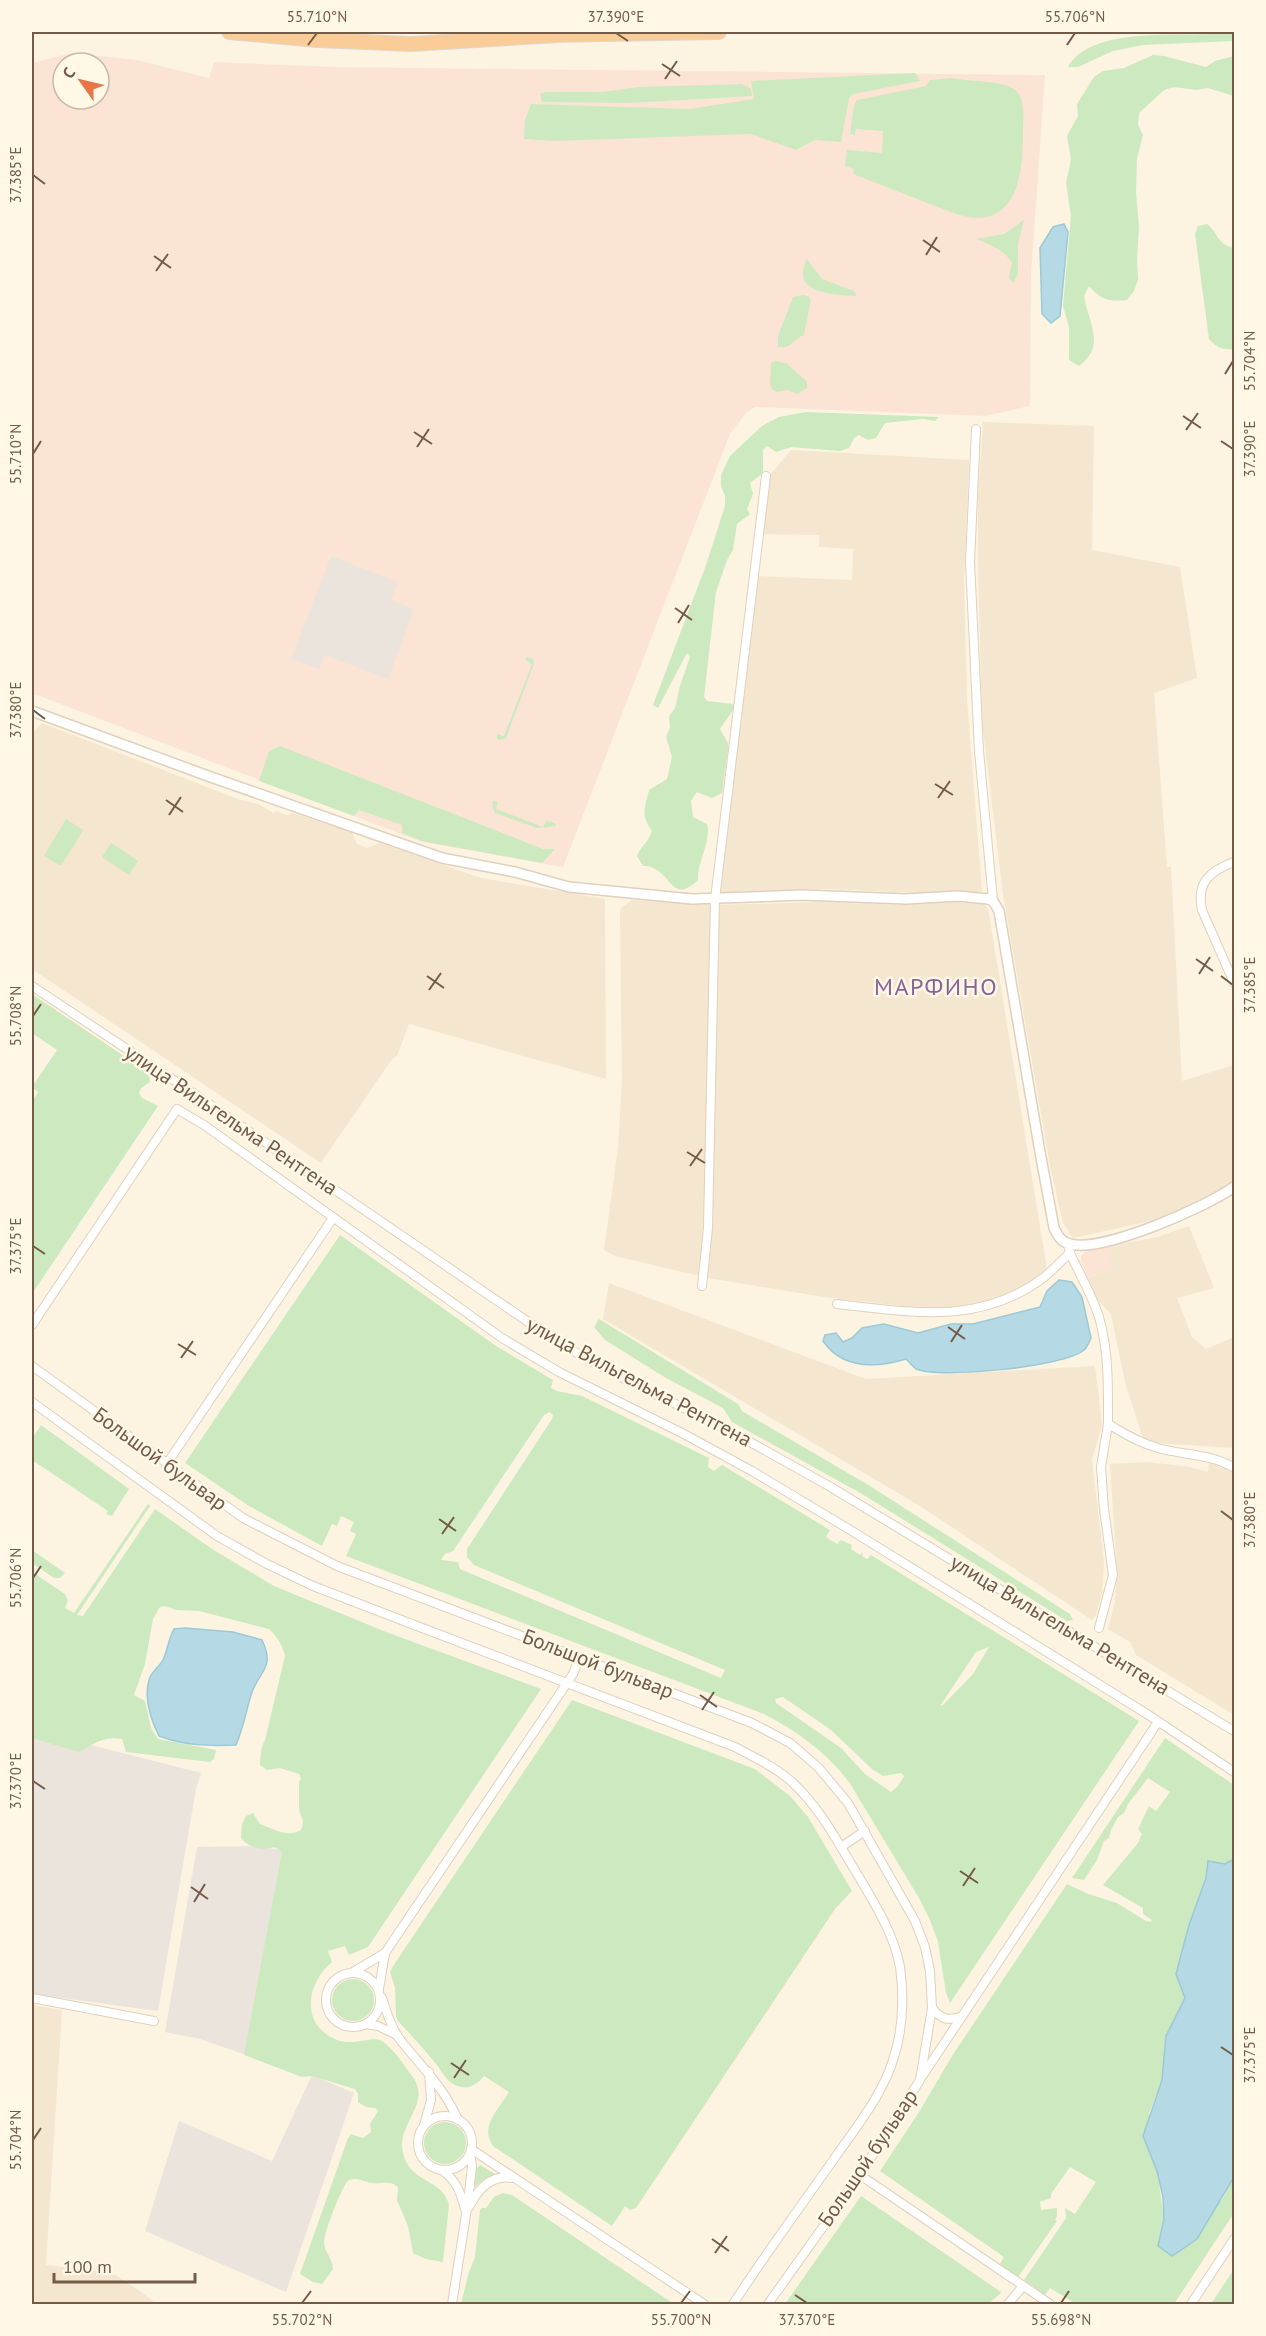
<svg xmlns="http://www.w3.org/2000/svg" width="1266" height="2336" font-family="'PT Sans',sans-serif">
<style>
.residential{fill:#f4e6cf}
.commercial{fill:#fce4d4;fill-rule:evenodd}
.industrial{fill:#ebe4dc}
.green{fill:#cde9c0;fill-rule:evenodd}
.water{fill:#b6dae5;stroke:#9cc9d7;stroke-width:1.5}
.lines{fill:none;stroke-linecap:round;stroke-linejoin:round}
.minor-casing{stroke:#e0d0bd;stroke-width:10}
.tertiary-casing{stroke:#e0d0bd;stroke-width:12}
.trunk-casing{stroke:#ddd8d3;stroke-width:16}
.minor{stroke:#fff;stroke-width:8}
.tertiary{stroke:#fff;stroke-width:9}
.trunk{stroke:#f9cc98;stroke-width:14}
.ticks{fill:none;stroke:#735b48;stroke-width:2}
.labels{text-anchor:middle;stroke-width:5;stroke-linejoin:round;paint-order:stroke}
.street-label{font-size:21px;fill:#735b48;stroke:#fff8e7}
.quarter-label{font-size:24px;letter-spacing:1.5px;fill:#8a6396;stroke:#fff8e7}
.neatline{fill:none;stroke:#735b48;stroke-width:2}
.ticks-label{font-size:15px;text-anchor:middle;fill:#735b48}
</style>
<rect width="100%" height="100%" fill="#fcf4e1"/>
<g class="residential">
<polygon points="983,422 1094,426 1092,550 1180,567 1197,678 1154,693 1167,867 1171,867 1182,1081 1234,1065 1234,1180 1210,1196 1160,1219 1073,1238 1063,1223 1050,1166 1003,894 982,722 978,567 978,498"/>
<polygon points="791,450 969,460 964,582 967,699 982,892 920,893 827,889 767,890 719,894 758,576 852,580 853,549 819,547 819,535 761,534 769,476"/>
<polygon points="42,723 238,799 258,804 274,813 276,811 287,815 293,813 352,832 357,844 367,848 380,843 481,878 605,899 606,1079 409,1024 397,1056 392,1059 321,1163 32,969 32,734"/>
<polygon points="632,900 713,905 821,902 899,905 972,901 978,901 988,908 1047,1269 1018,1290 1001,1298 982,1303 941,1308 902,1306 824,1297 708,1278 615,1256 604,1250 618,1148 622,1080 620,915 621,908"/>
<polygon points="1189,1226 1214,1288 1177,1298 1192,1337 1206,1349 1234,1337 1234,1451 1233,1448 1156,1443 1143,1439 1125,1382 1111,1314 1097,1299 1088,1278 1113,1268 1105,1247 1157,1237"/>
<polygon points="609,1283 866,1379 1095,1366 1102,1426 1092,1459 1104,1563 1102,1594 1096,1615 1092,1620 920,1506 603,1319"/>
<polygon points="1147,1462 1191,1467 1208,1472 1209,1463 1226,1469 1234,1475 1234,1715 1136,1655 1130,1642 1108,1629 1115,1602 1117,1571 1110,1464"/>
<polygon points="32,2005 62,2010 46,2265 112,2273 137,2289 157,2304 32,2304"/>
</g>
<g class="commercial">
<path d="M72,53L137,60L209,78L214,62L337,67L1045,75L1031,275L1030,406L985,416L755,407L747,412L730,434L563,867L422,842L32,693V63ZM63,63H99V99H63Z"/>
<polygon points="1105,1247 1114,1268 1088,1278 1081,1262 1081,1256 1085,1251"/>
</g>
<g class="industrial">
<polygon points="331,556 398,582 391,600 414,609 388,679 325,655 319,669 291,659"/>
<polygon points="32,1730 201,1773 196,1789 158,2011 32,1994"/>
<polygon points="258,1846 286,1851 246,2055 200,2039 165,2032 197,1847"/>
<polygon points="312,2075 354,2093 286,2292 145,2231 179,2121 272,2161"/>
</g>
<g class="green">
<path d="M1218,32H1234V41L1143,45L1113,51L1078,67H1068C1089,28 1171,36 1210,34Z"/>
<path d="M1153,55L1164,56L1206,67L1215,61L1234,56V96L1208,88L1196,90L1174,87L1164,90L1139,113L1138,125L1143,135L1137,159L1136,192L1139,226L1137,259L1138,280L1134,291L1127,300C1109,302 1101,300 1089,286L1084,296C1088,322 1107,345 1079,366L1069,360V327L1063,306L1071,216L1066,183L1071,160L1067,136L1078,116L1077,104L1094,77L1103,71L1124,68Z"/>
<polygon points="915,73 920,81 853,94 849,98 841,142 815,140 796,150 751,134 554,141 524,139 525,120 531,104 690,109 754,99 751,81"/>
<path d="M953,78C968,82 1004,80 1015,90C1026,99 1023,117 1023,129C1023,161 1022,216 979,218C962,218 945,209 930,204C904,194 879,184 853,174L854,169L845,166L847,150L882,153L883,131L856,129L855,135L850,134L854,105L857,100L926,86L930,80Z"/>
<polygon points="742,84 751,89 752,96 629,103 542,102 540,94 546,92 602,92 638,87"/>
<path d="M1024,220L1018,244V274L1013,283L1009,278L1012,262C1002,249 991,245 976,239L1004,234Z"/>
<path d="M1207,224C1219,233 1215,243 1234,248V349C1223,350 1217,348 1209,339L1195,234L1198,226Z"/>
<path d="M807,259L822,279L854,291L857,296C835,295 789,294 807,259Z"/>
<path d="M803,295L808,296L811,300L804,335C795,338 790,350 778,347V336L793,297Z"/>
<polygon points="776,361 786,363 807,382 807,388 797,394 787,390 776,392 772,389 770,384 771,363"/>
<path d="M806,412L939,417L935,421L923,419L885,423L876,438L868,440L859,435L854,438L849,448L840,451L791,447L776,452L767,446L763,450V473L750,483L753,494L747,509L750,514L737,524L733,550L727,560L716,592L704,697L707,701L733,704V710L720,729L728,743V749L722,793L712,798L697,792L691,801L693,817L707,824C712,840 697,862 698,880C673,904 672,876 653,868C650,866 646,866 643,866L637,856C641,846 649,841 652,831C640,814 645,808 649,790L667,779L672,757L666,737L670,727L669,716L675,708L680,686L690,657L687,653L658,708L653,705L706,565L725,506V496L721,486V475L730,456L762,426L779,417Z"/>
<polygon points="527,657 533,659 534,664 506,738 500,740 497,739 497,734 504,736 532,664 525,660"/>
<polygon points="280,746 543,849 555,849 542,863 422,841 402,833 402,825 359,810 354,816 259,781 269,751"/>
<polygon points="493,801 498,802 496,809 543,827 546,821 555,823 556,826 537,828 495,813 492,805"/>
<polygon points="66,819 83,830 61,866 44,856"/>
<polygon points="111,843 138,861 129,875 102,857"/>
<polygon points="32,994 149,1073 150,1082 141,1088 139,1093 142,1098 158,1106 32,1294 32,1102 38,1092 32,1087 57,1050 32,1033"/>
<path d="M340,1235L496,1346L553,1380L551,1388L557,1391L582,1396L709,1458L708,1467L714,1471L722,1465L830,1530L826,1537L837,1544L841,1540L852,1545L851,1549L860,1555L862,1552L863,1557L867,1559L871,1555L1139,1721L950,2003L946,1993L938,1942L930,1920L919,1898L849,1782C826,1752 797,1731 764,1714L346,1556L356,1534L350,1531L354,1522L341,1516L337,1526L332,1524L322,1546L249,1506L185,1463ZM550,1412L553,1415L552,1419L467,1549V1557L474,1565L725,1670L721,1678L460,1569L458,1562L441,1560L445,1554L453,1551L544,1415ZM989,1647L973,1674L943,1705L940,1706L976,1652ZM783,1697L831,1730L873,1770L883,1776L901,1773L904,1776L898,1786L891,1792L865,1774L841,1748L776,1703L775,1699Z"/>
<polygon points="599,1319 738,1404 742,1411 870,1486 1070,1614 1073,1620 1067,1621 862,1494 732,1422 723,1408 666,1378 605,1340 594,1327"/>
<polygon points="41,1425 129,1489 112,1516 106,1514 108,1511 32,1460 32,1439"/>
<path d="M148,1504L150,1506L77,1615L83,1616L155,1509L212,1549L274,1586L386,1632L541,1689L368,1947L349,1955L345,1946L328,1951L332,1962C309,1981 300,2018 329,2036C351,2050 370,2034 382,2041C393,2048 404,2065 412,2076C433,2104 396,2123 403,2153C410,2184 443,2178 449,2205L443,2262L426,2259L413,2253L408,2226L397,2200L398,2187C389,2179 382,2185 372,2183C364,2182 358,2177 349,2180C343,2183 323,2235 324,2243C325,2253 333,2259 333,2269L322,2284L313,2282L300,2274L348,2138L351,2134L363,2138L371,2132L370,2124L378,2111L375,2108L366,2107L358,2102V2094L355,2089L312,2076L302,2077L244,2055L282,1852L274,1847C262,1851 249,1848 241,1838L242,1824L246,1816L253,1813L260,1824C275,1829 286,1838 301,1830C306,1819 299,1816 299,1807C299,1799 299,1790 299,1782L301,1778L299,1774L280,1768L267,1770L260,1765C260,1757 261,1747 265,1740L285,1656C283,1646 276,1635 269,1629L199,1611L176,1610L165,1606L160,1607L153,1619L145,1664L134,1695L145,1701L151,1728L158,1739L216,1750L214,1759L210,1762L126,1752L122,1739C102,1736 95,1744 79,1752L32,1738V1572L65,1594L68,1600L65,1608L74,1613Z"/>
<polygon points="32,1550 65,1573 60,1578 54,1578 32,1563"/>
<path d="M572,1700L755,1769L790,1796L808,1817L852,1891L835,1909L636,2208L630,2210L625,2206L612,2226L493,2146C479,2126 499,2109 509,2092L484,2076C477,2085 467,2091 455,2085C446,2081 442,2071 436,2064C424,2049 411,2035 398,2021L396,2016L395,1988L390,1972L395,1963Z"/>
<polygon points="1165,1738 1234,1785 1234,1859 1225,1864 1208,1862 1206,1878 1189,1925 1176,1974 1185,1998 1166,2036 1162,2080 1149,2113 1164,2219 1159,2246 1222,2200 1234,2177 1234,2213 1174,2304 1076,2304 1050,2288 1045,2295 1024,2280 1066,2218 1065,2208 1075,2214 1096,2182 1070,2167 1051,2194 1051,2198 1040,2202 1041,2210 1057,2208 1057,2216 1055,2220 1057,2221 1018,2277 1000,2264 1004,2257 880,2171 919,2112 952,2056 1067,1884 1088,1894 1117,1903 1146,1921 1151,1922 1152,1920 1143,1914 1143,1908 1103,1885 1138,1843 1142,1834 1138,1829 1149,1806 1156,1811 1170,1792 1148,1778 1128,1804 1124,1813 1118,1817 1111,1830 1109,1838 1104,1841 1097,1860 1084,1880 1072,1878"/>
<circle cx="353" cy="2000" r="21"/>
<circle cx="445" cy="2143" r="21"/>
<polygon points="480,2165 495,2174 484,2179 475,2187 476,2169"/>
<polygon points="503,2193 512,2195 674,2304 461,2304 468,2275 475,2257 480,2210 482,2208 486,2208 494,2197"/>
<polygon points="861,2196 1001,2292 1000,2294 988,2304 785,2304"/>
<polygon points="1234,2269 1234,2304 1211,2304"/>
</g>
<g class="water">
<polygon points="1064,224 1068,232 1060,316 1051,323 1042,314 1040,248 1053,227"/>
<path d="M1059,1280L1072,1282L1082,1297L1091,1338C1089,1342 1087,1348 1084,1350C1065,1367 938,1379 916,1369C913,1367 909,1362 906,1359C876,1368 843,1370 823,1341L825,1335L836,1333L843,1342L852,1338L862,1328L884,1324L918,1333L951,1324H973L1040,1307L1047,1291Z"/>
<path d="M185,1628L233,1632L262,1640C276,1669 258,1671 251,1695C246,1712 243,1728 236,1745C209,1746 185,1746 159,1736C151,1720 144,1698 149,1680C151,1672 159,1667 163,1660C168,1649 168,1640 174,1629Z"/>
<polygon points="1234,1859 1234,2177 1197,2239 1172,2256 1158,2246 1164,2219 1163,2197 1157,2171 1143,2136 1162,2080 1166,2036 1185,1998 1176,1974 1189,1925 1206,1878 1208,1861 1225,1864"/>
</g>
<g class="lines">
<g class="minor-casing">
<g id="minor">
<polyline points="976,429 970,562 979,751 993,901"/>
<path d="M1234,862C1210,871 1196,882 1202,910L1234,983"/>
<polyline points="32,986 190,1091 559,1343 605,1369 734,1433 829,1486 1234,1731"/>
<path d="M1068,1244L1070,1253C1079,1273 1092,1295 1099,1317C1109,1352 1108,1387 1108,1424C1124,1433 1139,1443 1158,1448C1182,1455 1213,1454 1234,1468"/>
<polyline points="702,1286 708,1228 715,899 766,476"/>
<path d="M837,1304C910,1312 979,1326 1043,1278C1052,1271 1061,1261 1070,1253"/>
<polyline points="32,1325 177,1109 204,1125 502,1338 559,1372 682,1433 752,1471 852,1531 1147,1714 1234,1772"/>
<polyline points="32,1366 243,1518 337,1566 752,1723 790,1743 818,1767 848,1803 915,1921 925,1947 930,1971 932,2008 920,2080 860,2175 768,2304"/>
<path d="M32,1402L217,1536L267,1564L313,1586L417,1626L735,1747C755,1758 776,1767 793,1783C820,1808 837,1841 856,1872C873,1901 894,1933 900,1967C904,1995 903,2029 894,2057C883,2095 856,2127 834,2159C800,2207 765,2255 733,2304"/>
<polyline points="166,1465 333,1218"/>
<polyline points="1099,1628 1113,1575 1104,1509 1101,1467 1108,1424"/>
<polyline points="841,1847 865,1831"/>
<polyline points="353,1972 385,1953"/>
<circle cx="353" cy="2000" r="27"/>
<polyline points="379,1989 385,1953 573,1674 580,1657"/>
<polyline points="32,1998 154,2021"/>
<path d="M382,1998C386,2011 391,2026 398,2037C420,2066 443,2085 458,2120"/>
<path d="M932,2008C941,2019 947,2021 960,2017"/>
<polyline points="366,2024 378,2026 397,2035"/>
<polyline points="923,2075 1158,1722"/>
<circle cx="445" cy="2143" r="27"/>
<polyline points="424,2125 431,2100 429,2072"/>
<polyline points="471,2149 704,2304"/>
<path d="M442,2170C456,2180 461,2193 465,2209"/>
<polyline points="860,2175 1050,2304"/>
<path d="M469,2207C478,2189 491,2174 512,2178"/>
<polyline points="452,2304 468,2202 472,2166 470,2154"/>
<polyline points="1008,2304 1023,2286"/>
<polyline points="1191,2304 1234,2239"/>
</g>
</g>
<g class="tertiary-casing">
<path id="tertiary" d="M32,711L208,776L442,858L515,872L569,887L692,899L802,895L906,899L958,896L988,899L993,901L999,911L1040,1152L1054,1228C1058,1236 1061,1242 1070,1244C1102,1253 1206,1207 1234,1187"/>
</g>
<g class="trunk-casing">
<g id="trunk">
<polyline points="229,32 317,40 411,44 558,35"/>
<polyline points="549,35 719,32"/>
</g>
</g>
<use href="#minor" class="minor"/>
<use href="#tertiary" class="tertiary"/>
<use href="#trunk" class="trunk"/>
</g>
<path class="ticks" d="M616,33L628,41M308,45L317,33M1067,45L1075,33M662,64L680,76M665,79L677,61M33,175L45,184M923,240L940,252M926,255L937,237M154,256L171,268M156,271L168,254M1225,374L1233,361M1183,416L1201,428M1186,430L1198,413M414,432L432,444M1221,441L1233,449M417,447L429,429M33,454L41,441M675,608L692,620M678,623L689,605M33,710L45,719M935,784L953,795M938,798L950,781M166,800L183,812M169,815L181,797M1196,959L1213,971M1199,974L1210,957M427,976L444,988M1221,976L1233,985M429,990L441,973M33,1016L41,1004M687,1152L705,1163M690,1166L702,1149M33,1246L45,1254M948,1327L965,1339M951,1342L962,1325M178,1344L196,1355M181,1358L193,1341M1221,1511L1233,1520M439,1519L456,1531M442,1534L454,1517M33,1578L41,1566M700,1695L717,1707M702,1710L714,1692M33,1781L45,1789M960,1871L978,1883M963,1886L975,1868M191,1887L208,1899M194,1902L205,1884M1221,2047L1233,2055M451,2063L469,2075M454,2078L466,2060M33,2140L41,2128M712,2239L729,2251M715,2253L727,2236M795,2295L807,2303M302,2303L311,2291M681,2303L690,2291M1061,2303L1069,2291"/>
<g class="labels">
<g class="street-label">
<text transform="translate(231 1120) rotate(34)" y="7">улица Вильгельма Рентгена</text>
<text transform="translate(639 1382) rotate(28)" y="7">улица Вильгельма Рентгена</text>
<text transform="translate(160 1459) rotate(36)" y="7">Большой бульвар</text>
<text transform="translate(1060 1625) rotate(31)" y="7">улица Вильгельма Рентгена</text>
<text transform="translate(598 1664) rotate(21)" y="7">Большой бульвар</text>
<text transform="translate(868 2158) rotate(-56)" y="7">Большой бульвар</text>
</g>
<g class="quarter-label">
<text x="936" y="995">МАРФИНО</text>
</g>
</g>
<rect width="1266" height="2336" fill="none" stroke="#fff8e7" stroke-width="66"/>
<g transform="translate(81 81) rotate(304)"><circle r="28" fill="#fff8e7" stroke="#c7b9a7" stroke-width="1.5"/>
<path d="M0-4.5L10 22L0 15L-10 22Z" fill="#e67745"/>
<text y="-9" font-size="16" font-weight="bold" text-anchor="middle" fill="#735b48">С</text>
</g>
<path d="M54 2273v9h141v-9" fill="none" stroke="#735b48" stroke-width="3"/>
<text x="63" y="2273" font-size="18" fill="#735b48" stroke="#fff8e7" stroke-width="4.5" paint-order="stroke">100 m</text>
<rect x="33" y="33" width="1200" height="2270" class="neatline"/>
<g class="ticks-label">
<text x="317" y="22">55.710°N</text>
<text x="616" y="22">37.390°E</text>
<text x="1075" y="22">55.706°N</text>
<text transform="translate(16 175) rotate(-90)" y="5">37.385°E</text>
<text transform="translate(1250 361) rotate(-90)" y="5">55.704°N</text>
<text transform="translate(1250 449) rotate(-90)" y="5">37.390°E</text>
<text transform="translate(16 454) rotate(-90)" y="5">55.710°N</text>
<text transform="translate(16 710) rotate(-90)" y="5">37.380°E</text>
<text transform="translate(1250 985) rotate(-90)" y="5">37.385°E</text>
<text transform="translate(16 1016) rotate(-90)" y="5">55.708°N</text>
<text transform="translate(16 1246) rotate(-90)" y="5">37.375°E</text>
<text transform="translate(1250 1520) rotate(-90)" y="5">37.380°E</text>
<text transform="translate(16 1578) rotate(-90)" y="5">55.706°N</text>
<text transform="translate(16 1781) rotate(-90)" y="5">37.370°E</text>
<text transform="translate(1250 2055) rotate(-90)" y="5">37.375°E</text>
<text transform="translate(16 2140) rotate(-90)" y="5">55.704°N</text>
<text x="302" y="2325">55.702°N</text>
<text x="681" y="2325">55.700°N</text>
<text x="807" y="2325">37.370°E</text>
<text x="1061" y="2325">55.698°N</text>
</g>
</svg>
